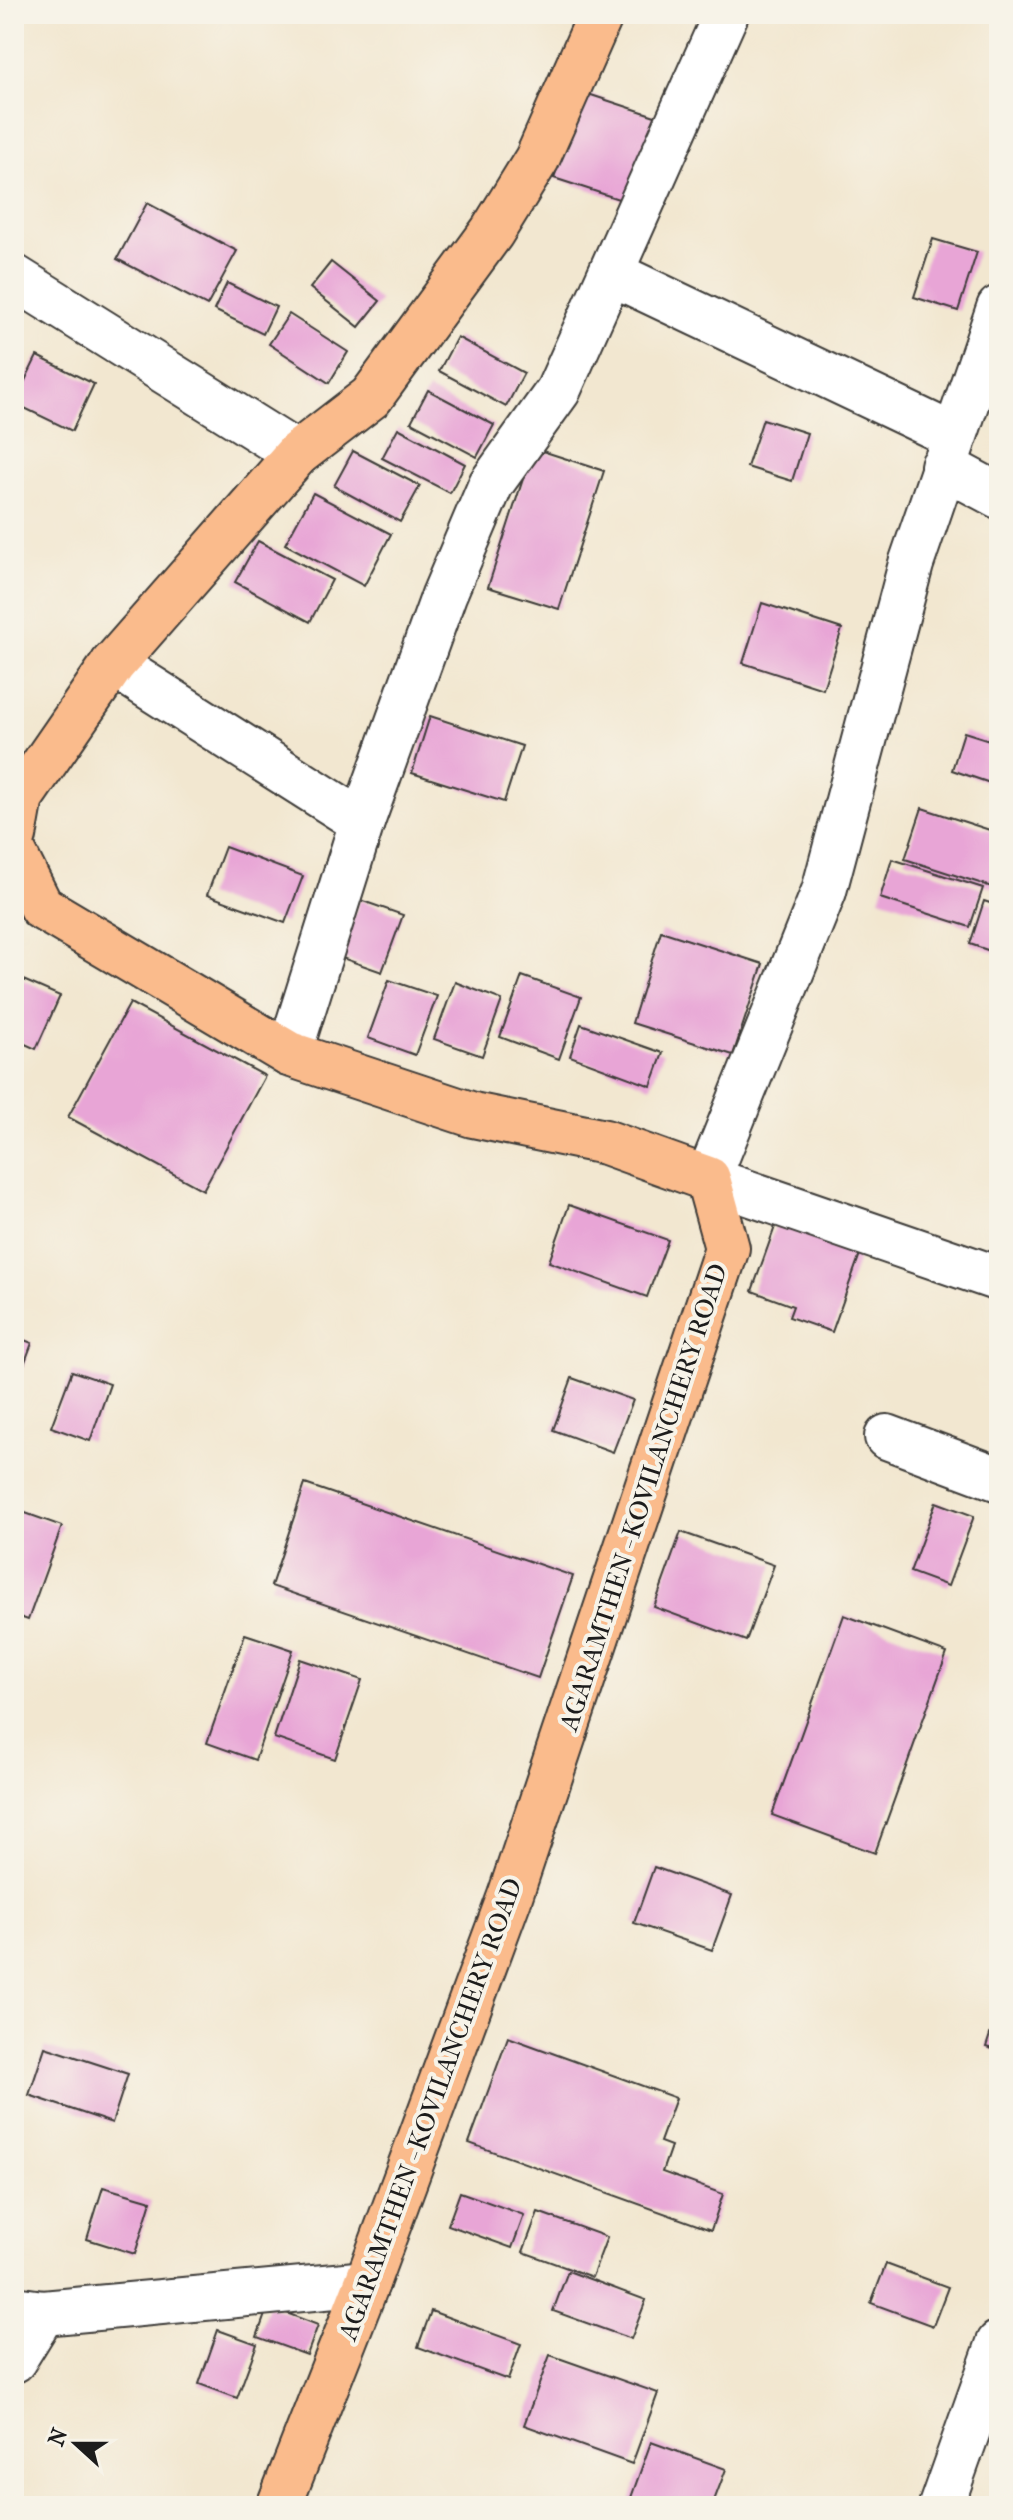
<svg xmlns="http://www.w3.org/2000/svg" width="1013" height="2520" font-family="'IM FELL French Canon',serif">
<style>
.building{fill:#e8a5d6}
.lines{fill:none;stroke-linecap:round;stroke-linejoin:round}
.minor-casing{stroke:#3c3a37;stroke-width:48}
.major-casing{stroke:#3c3a37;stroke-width:48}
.minor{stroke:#fff;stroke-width:44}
.major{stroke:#fabb8c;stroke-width:44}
.labels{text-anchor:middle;stroke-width:8;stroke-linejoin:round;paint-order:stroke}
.street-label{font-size:26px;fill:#1c1c1c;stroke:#f7f3e8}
</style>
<rect width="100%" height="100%" fill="#f7f3e8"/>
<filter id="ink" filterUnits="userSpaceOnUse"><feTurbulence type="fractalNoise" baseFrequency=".0125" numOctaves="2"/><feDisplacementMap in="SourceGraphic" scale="16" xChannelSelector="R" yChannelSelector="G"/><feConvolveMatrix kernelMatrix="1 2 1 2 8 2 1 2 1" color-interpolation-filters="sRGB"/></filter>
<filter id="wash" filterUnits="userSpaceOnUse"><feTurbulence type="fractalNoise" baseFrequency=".006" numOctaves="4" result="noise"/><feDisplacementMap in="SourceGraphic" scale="32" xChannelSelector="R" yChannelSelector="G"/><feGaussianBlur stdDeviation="1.8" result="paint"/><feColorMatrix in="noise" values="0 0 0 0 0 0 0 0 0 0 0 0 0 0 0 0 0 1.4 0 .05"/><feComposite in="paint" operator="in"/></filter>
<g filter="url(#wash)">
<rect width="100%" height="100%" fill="#f2e7d0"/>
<g id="blocks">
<g class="building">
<polygon points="582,92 664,119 637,205 554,178"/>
<polygon points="147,203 237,251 207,306 117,259"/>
<polygon points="933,239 977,252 958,311 914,297"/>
<polygon points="331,262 380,301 359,327 310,288"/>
<polygon points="227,283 276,307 263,334 214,310"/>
<polygon points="289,314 348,352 329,383 269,344"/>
<polygon points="457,337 524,373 506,407 439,371"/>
<polygon points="37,356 94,384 72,431 14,403"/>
<polygon points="428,390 494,425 477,457 411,422"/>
<polygon points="763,419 807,433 792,481 747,467"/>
<polygon points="398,428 465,464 450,493 382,458"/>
<polygon points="533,448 604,471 559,609 488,587"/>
<polygon points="353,451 420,486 400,522 334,486"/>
<polygon points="313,493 391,534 364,586 285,544"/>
<polygon points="258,541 332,580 310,622 235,582"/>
<polygon points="762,603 842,629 823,689 743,663"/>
<polygon points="430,716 522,746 504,802 412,773"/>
<polygon points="964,732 999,743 999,786 952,770"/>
<polygon points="922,808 999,833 999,877 995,888 905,859"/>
<polygon points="225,847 303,876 285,923 207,895"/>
<polygon points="892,859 983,888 970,927 880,898"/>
<polygon points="360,900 403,915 382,972 339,957"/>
<polygon points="984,901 999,906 999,954 970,944"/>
<polygon points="661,931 763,964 733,1055 632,1023"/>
<polygon points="14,976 60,996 36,1049 14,1039"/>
<polygon points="522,976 581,997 559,1059 500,1037"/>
<polygon points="389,980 437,996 415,1055 368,1038"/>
<polygon points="455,982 502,1000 482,1056 434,1039"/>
<polygon points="130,1003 265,1076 203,1190 68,1117"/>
<polygon points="581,1024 663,1053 651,1086 570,1056"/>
<polygon points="569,1205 668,1240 647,1297 549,1262"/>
<polygon points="781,1210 865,1240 832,1332 789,1317 793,1306 752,1291"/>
<polygon points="14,1336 32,1343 14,1391"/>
<polygon points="72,1371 110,1384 90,1441 51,1427"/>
<polygon points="572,1378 633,1400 613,1452 553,1430"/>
<polygon points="305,1484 573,1576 538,1678 271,1586"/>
<polygon points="936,1502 974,1516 948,1586 910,1572"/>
<polygon points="14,1509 62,1526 28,1620 14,1615"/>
<polygon points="681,1532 774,1565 746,1641 654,1607"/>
<polygon points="844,1615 947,1653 875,1853 772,1815"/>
<polygon points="245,1634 293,1650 255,1760 207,1743"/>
<polygon points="300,1659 362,1680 335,1759 274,1738"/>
<polygon points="654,1867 732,1895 712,1950 634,1923"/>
<polygon points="998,2010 999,2010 999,2051 986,2047"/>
<polygon points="508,2037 676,2098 660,2142 671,2146 662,2172 723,2194 711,2230 469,2143"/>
<polygon points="45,2047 128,2074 112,2123 29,2095"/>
<polygon points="103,2187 151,2201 135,2254 87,2239"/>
<polygon points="460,2192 524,2215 512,2248 448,2225"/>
<polygon points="538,2212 607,2237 592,2277 523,2252"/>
<polygon points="886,2264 948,2287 933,2326 871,2303"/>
<polygon points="568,2271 646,2300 631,2339 553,2311"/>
<polygon points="268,2306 318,2325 307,2355 257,2337"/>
<polygon points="431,2311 521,2344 508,2380 418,2347"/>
<polygon points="218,2330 257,2344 237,2398 199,2384"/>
<polygon points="550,2355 658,2393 632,2464 524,2425"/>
<polygon points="651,2442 726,2469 712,2506 628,2506"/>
</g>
</g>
</g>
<g filter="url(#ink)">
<use href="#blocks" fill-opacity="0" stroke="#3c3a37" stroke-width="2"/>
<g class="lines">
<g class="minor-casing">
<g id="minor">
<polyline points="613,274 952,435"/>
<polyline points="14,277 297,454"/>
<polyline points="999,308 911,564 824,891 708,1179 999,1279"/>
<polyline points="943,466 999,496"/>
<polyline points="113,664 362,822"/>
<polyline points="289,1054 362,822 444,595 491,484 558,391 726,14"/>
<polyline points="887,1437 999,1479"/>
<polyline points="14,2309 43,2313 367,2283"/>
<polyline points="14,2360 43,2313"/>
<polyline points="941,2506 999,2343"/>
</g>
</g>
<g class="major-casing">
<g id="major">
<polyline points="14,836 21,797 113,664 297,454 371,397 492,232 537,159 601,14"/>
<polyline points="14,853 41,907 289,1054 473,1115 605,1142 708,1179 727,1248 510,1896 367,2283 279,2506"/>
</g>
</g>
<use href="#minor" class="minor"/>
<use href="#major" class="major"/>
</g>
</g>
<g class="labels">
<g class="street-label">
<text transform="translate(643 1497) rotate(-72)" y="9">AGARAMTHEN - KOVILANCHERY ROAD</text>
<text transform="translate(430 2109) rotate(-70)" y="9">AGARAMTHEN - KOVILANCHERY ROAD</text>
</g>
</g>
<rect width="1013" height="2520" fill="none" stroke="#f7f3e8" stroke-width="48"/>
<g transform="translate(76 2444) rotate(291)" stroke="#f7f3e8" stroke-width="6" paint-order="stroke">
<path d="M0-6L14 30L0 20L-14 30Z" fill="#1c1c1c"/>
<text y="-12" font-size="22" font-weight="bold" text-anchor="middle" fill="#1c1c1c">N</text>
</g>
</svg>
